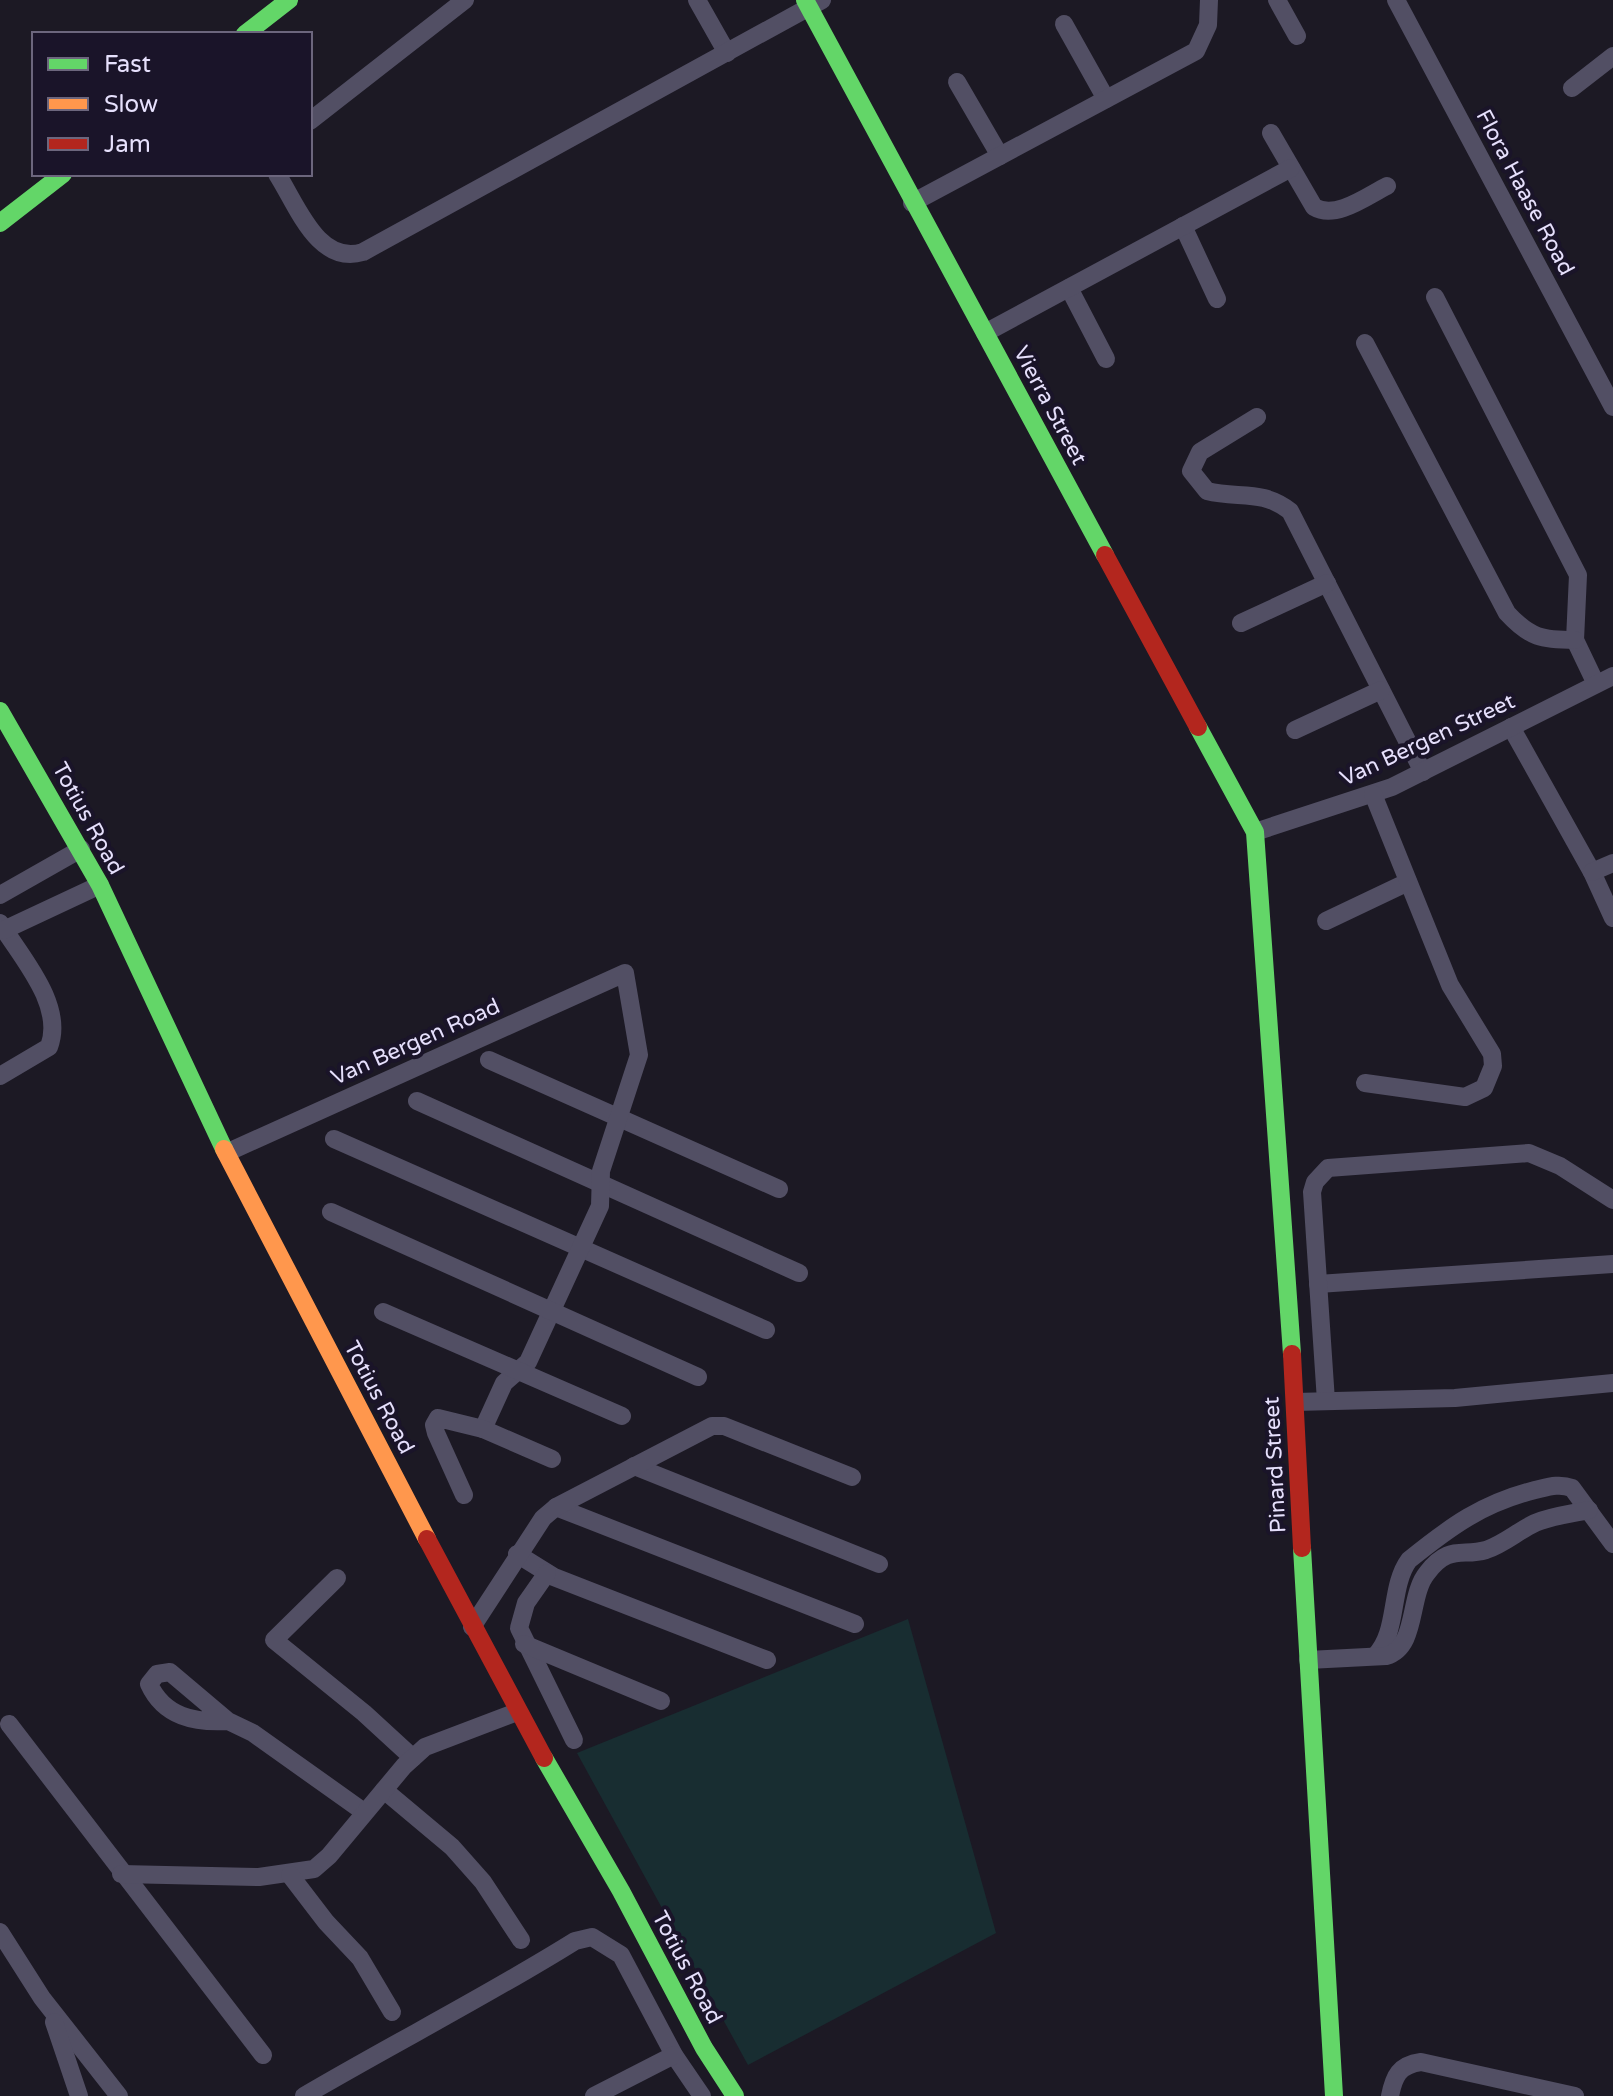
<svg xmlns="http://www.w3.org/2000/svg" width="1613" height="2096" font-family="'Varela Round',sans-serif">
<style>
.green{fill:#182d31}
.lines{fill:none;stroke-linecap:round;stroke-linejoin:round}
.street{stroke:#524f64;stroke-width:18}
.fast{stroke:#63d668;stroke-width:18}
.slow{stroke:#ff974d;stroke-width:18}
.jam{stroke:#b3261e;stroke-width:18}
.labels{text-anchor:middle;stroke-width:8;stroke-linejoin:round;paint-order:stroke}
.street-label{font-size:22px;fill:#e6e0fc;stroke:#1a1429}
</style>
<rect width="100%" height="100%" fill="#1c1924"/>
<polygon class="green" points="908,1619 996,1933 748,2065 577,1753"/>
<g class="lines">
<g class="street">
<polyline points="697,0 727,53"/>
<polyline points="1277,0 1297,36"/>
<polyline points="1396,0 1613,407"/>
<polyline points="1064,24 1106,99"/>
<polyline points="957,82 1000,156"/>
<polyline points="1572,88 1613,56"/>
<polyline points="310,121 465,0"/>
<path d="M1271,133L1314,207C1336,220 1367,196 1387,186"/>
<path d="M277,174C297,205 318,266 363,252L822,0"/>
<polyline points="912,203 1196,51 1208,25 1209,0"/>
<polyline points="1183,226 1217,299"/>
<polyline points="1069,288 1106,359"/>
<polyline points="1435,297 1578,575 1575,640 1596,684"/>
<polyline points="985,333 1291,168"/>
<path d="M1365,343L1507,613C1530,638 1542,640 1575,640"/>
<path d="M1257,417L1200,452L1191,471L1207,491C1238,499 1262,489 1290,511L1423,772"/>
<polyline points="1241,623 1327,583"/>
<polyline points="1511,727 1592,872 1613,918"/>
<polyline points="1295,730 1381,690"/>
<polyline points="1255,832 1392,787 1613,676"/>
<polyline points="1592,872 1613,863"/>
<polyline points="0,895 81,849"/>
<polyline points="1326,921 1408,882"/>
<path d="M0,923C21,957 65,1005 49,1047L0,1076"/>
<polyline points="4,930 100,885"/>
<polyline points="489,1060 779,1189"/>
<polyline points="1365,1083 1465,1097 1484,1088 1493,1066 1492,1054 1450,985 1373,794"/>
<polyline points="417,1101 799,1273"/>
<polyline points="334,1139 766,1330"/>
<polyline points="226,1153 625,973 639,1055 601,1171 600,1206 528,1362 504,1383 483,1429"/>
<polyline points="331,1212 698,1377"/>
<polyline points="1318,1284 1613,1264"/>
<polyline points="383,1312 622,1416"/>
<polyline points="1326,1401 1312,1192 1315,1182 1328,1168 1529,1153 1560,1166 1613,1200"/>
<polyline points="1295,1402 1455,1398 1613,1383"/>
<polyline points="634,1466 879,1564"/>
<polyline points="464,1495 436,1433 434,1425 438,1418 483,1429 552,1459"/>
<polyline points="556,1507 855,1624"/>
<polyline points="517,1554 554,1577 767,1660"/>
<polyline points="547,1573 526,1603 519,1628 574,1740"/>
<polyline points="337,1578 274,1640 364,1713 413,1758"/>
<polyline points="472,1627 543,1518 556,1507 712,1426 724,1426 852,1477"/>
<polyline points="524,1644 661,1701"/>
<path d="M1375,1656C1399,1632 1389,1587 1409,1560C1451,1526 1483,1503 1535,1490C1548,1487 1559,1483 1572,1488L1613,1544"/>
<path d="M1308,1660L1386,1656C1418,1647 1408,1596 1427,1573C1449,1544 1462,1557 1486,1550C1504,1544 1518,1531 1535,1523C1551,1516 1571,1514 1589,1510"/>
<path d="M228,1721C195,1723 164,1717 149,1684L157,1674L170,1672L228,1721L253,1733L364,1812"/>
<polyline points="9,1724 263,2055"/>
<polyline points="384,1790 452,1847 483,1882 521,1940"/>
<polyline points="121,1874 259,1877 314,1869 329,1856 404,1766 425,1747 517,1712"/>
<polyline points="290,1875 326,1922 360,1958 392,2012"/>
<polyline points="0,1932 42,1998 119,2096"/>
<polyline points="54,2022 79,2096"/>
<path d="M304,2096C394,2043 487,1996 575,1941L592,1937L621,1955L674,2055L702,2096"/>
<polyline points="594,2096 674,2055"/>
<path d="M1390,2096C1394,2076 1399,2065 1421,2062L1575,2096"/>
</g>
<g class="fast">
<polyline points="805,0 1105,555"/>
<polyline points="245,34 289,0"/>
<polyline points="0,223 63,174"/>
<polyline points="0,711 100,885 224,1149"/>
<polyline points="1198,727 1255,832 1292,1354"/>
<polyline points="1302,1548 1334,2096"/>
<polyline points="544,1758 621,1891 704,2048 735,2096"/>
</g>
<polyline class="slow" points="224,1149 427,1539"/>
<g class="jam">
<polyline points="1105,555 1198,727"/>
<polyline points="1292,1354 1302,1548"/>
<polyline points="427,1539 544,1758"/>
</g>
</g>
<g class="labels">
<g class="street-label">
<text transform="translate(1526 192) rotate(62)" y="8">Flora Haase Road</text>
<text transform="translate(1051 405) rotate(62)" y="8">Vierra Street</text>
<text transform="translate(1427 739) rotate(-25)" y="8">Van Bergen Street</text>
<text transform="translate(89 818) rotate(61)" y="8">Totius Road</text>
<text transform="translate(415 1041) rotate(-24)" y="8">Van Bergen Road</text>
<text transform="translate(380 1397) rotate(62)" y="8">Totius Road</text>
<text transform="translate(1274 1465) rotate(-93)" y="8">Pinard Street</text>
<text transform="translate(688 1967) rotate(62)" y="8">Totius Road</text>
</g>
</g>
<rect x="32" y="32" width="280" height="144" fill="#1a1429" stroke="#6c667d" stroke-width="2"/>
<rect x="48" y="58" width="40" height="12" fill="#63d668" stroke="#6c667d" stroke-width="2"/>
<text x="104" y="72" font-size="24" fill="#e6e0fc">Fast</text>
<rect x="48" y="98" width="40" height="12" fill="#ff974d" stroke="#6c667d" stroke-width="2"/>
<text x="104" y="112" font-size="24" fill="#e6e0fc">Slow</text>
<rect x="48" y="138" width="40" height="12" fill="#b3261e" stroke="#6c667d" stroke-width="2"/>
<text x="104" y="152" font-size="24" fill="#e6e0fc">Jam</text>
</svg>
